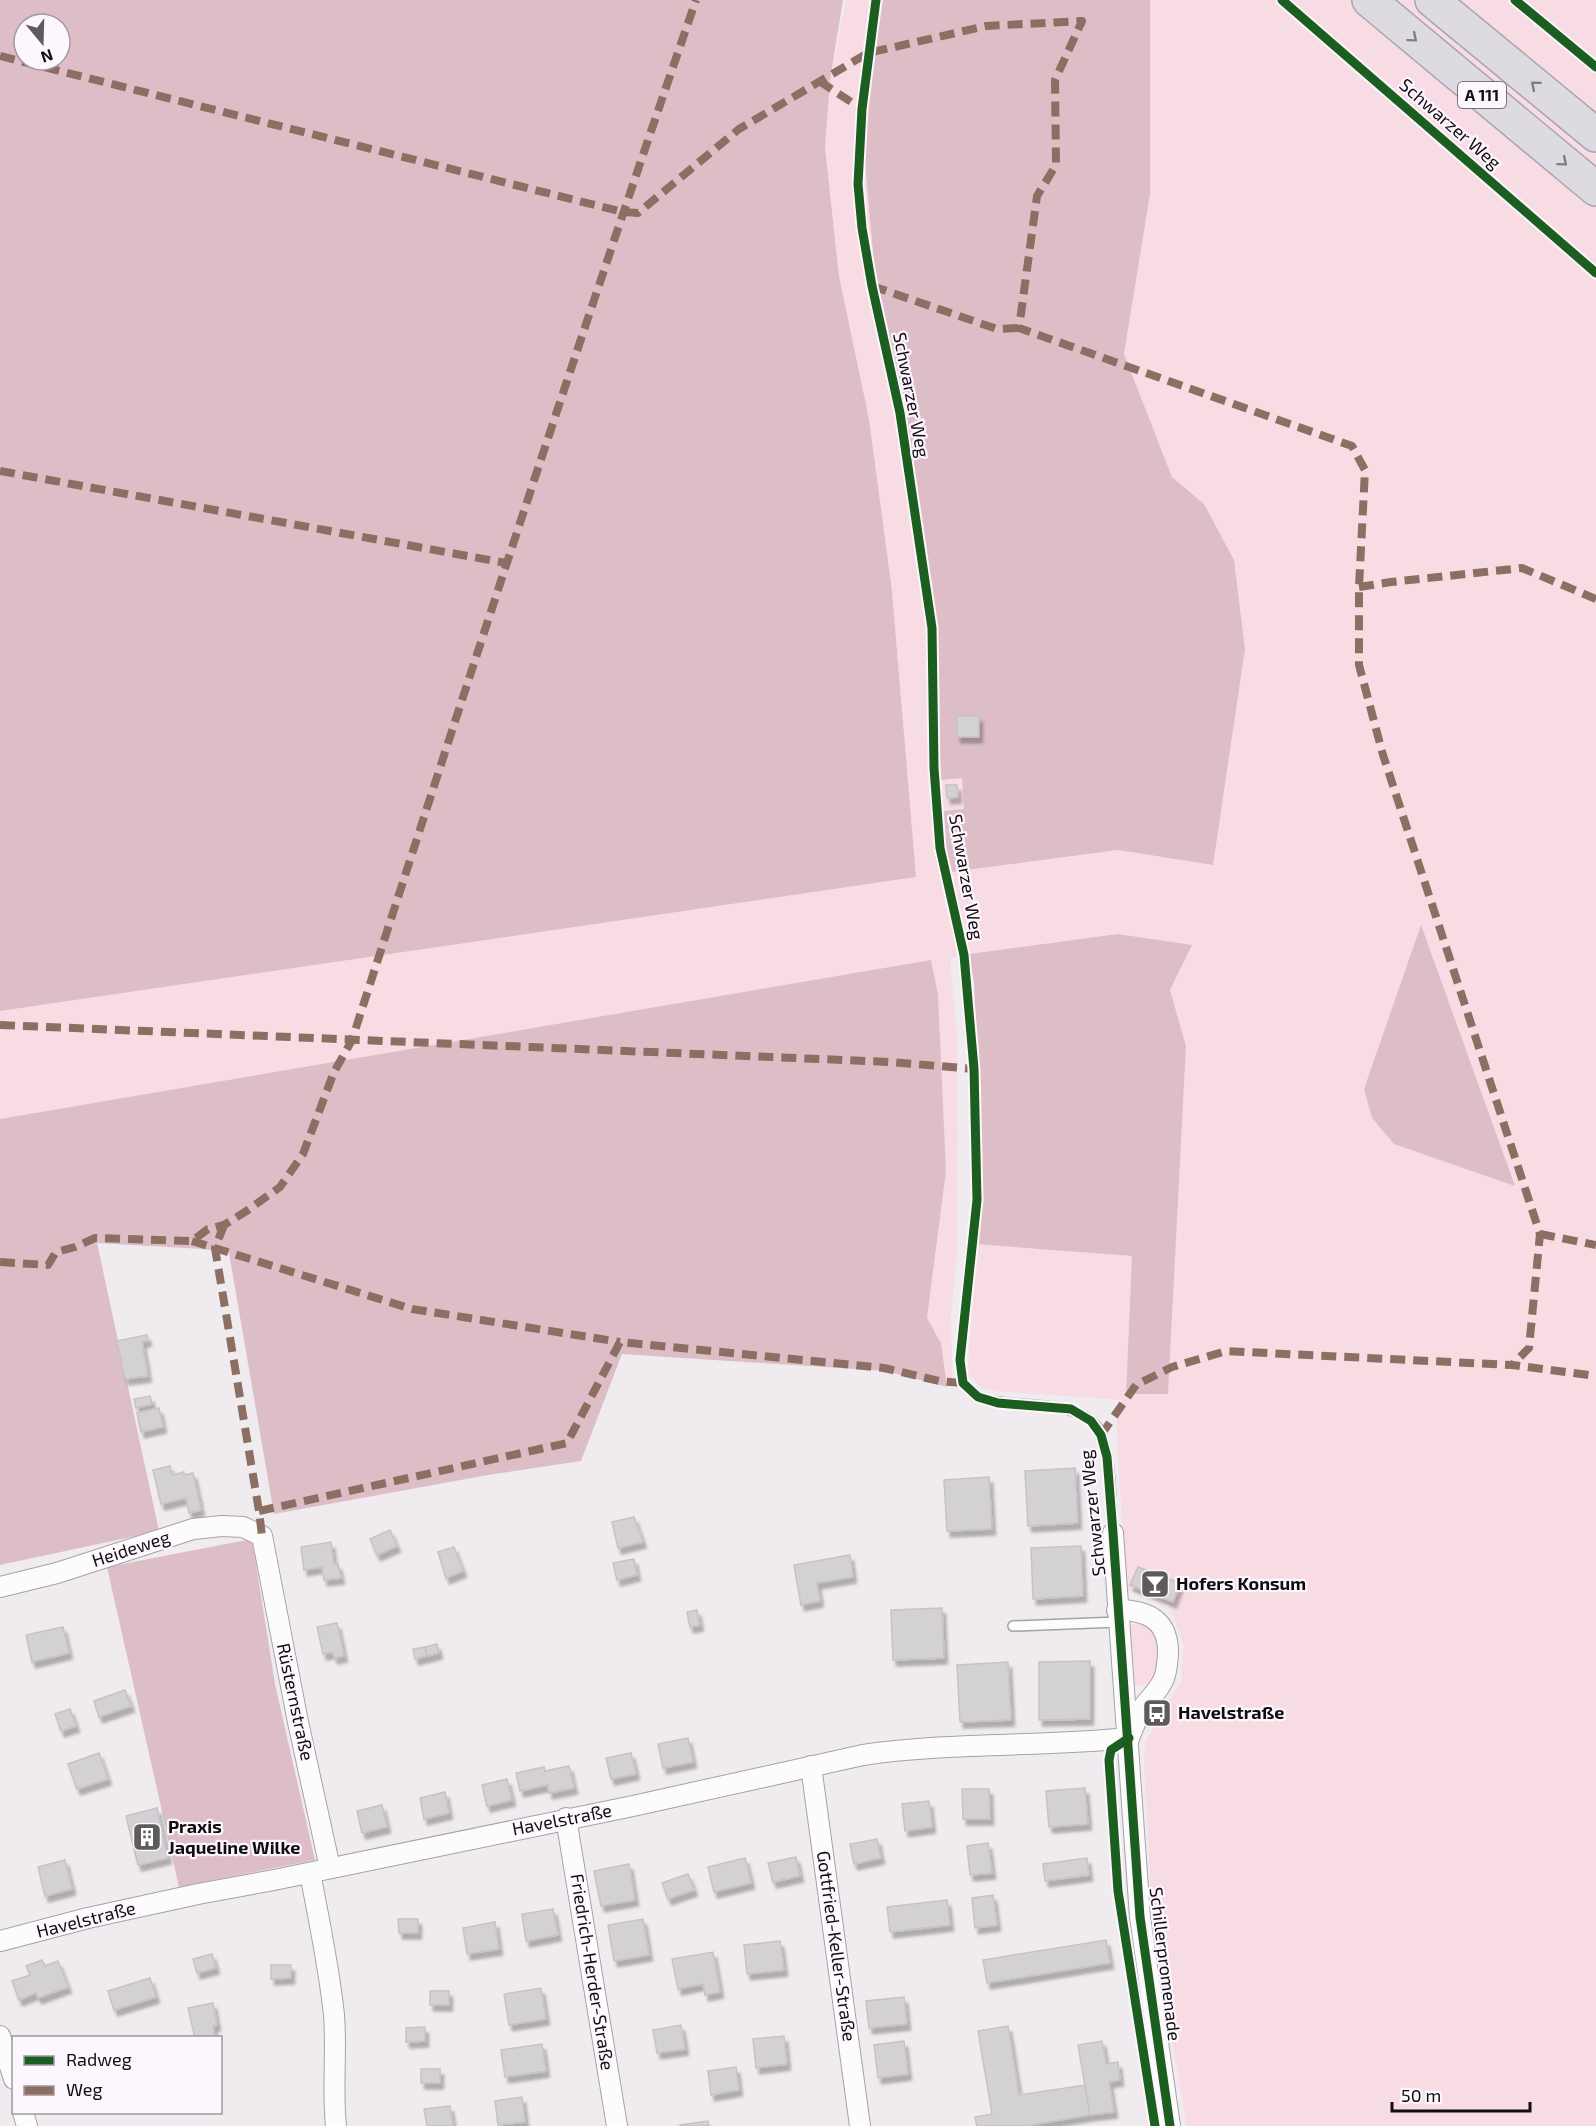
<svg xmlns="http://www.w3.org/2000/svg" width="1596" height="2126" font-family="'Exo 2',sans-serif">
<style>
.green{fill:#f7dce3}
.forest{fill:#ddbec6;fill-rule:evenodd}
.building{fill:#d4d1d4;stroke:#c6c2c5;stroke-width:1.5;filter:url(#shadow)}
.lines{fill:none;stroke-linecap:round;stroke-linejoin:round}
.service-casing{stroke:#a5a2a5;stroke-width:12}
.minor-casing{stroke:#a5a2a5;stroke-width:22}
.motorway-casing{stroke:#a9a4ad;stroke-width:36}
.service{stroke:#fdfcfd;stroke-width:9}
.minor{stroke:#fdfcfd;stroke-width:20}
.motorway{stroke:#dedae1;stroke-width:33}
.quiet{stroke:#8d6e63;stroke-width:8;stroke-dasharray:15 8;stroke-linecap:butt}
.cycleway-casing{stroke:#fef6fe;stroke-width:13}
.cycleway{stroke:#1b5e20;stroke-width:9}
.oneway{stroke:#817e83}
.labels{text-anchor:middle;stroke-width:4.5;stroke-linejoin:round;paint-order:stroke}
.shield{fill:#fef6fe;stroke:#575357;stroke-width:1.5}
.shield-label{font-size:16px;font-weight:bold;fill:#100d10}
.street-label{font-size:18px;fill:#100d10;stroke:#fef6fe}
.poi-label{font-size:18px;font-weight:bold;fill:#100d10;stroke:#fef6fe;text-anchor:start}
</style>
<defs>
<filter id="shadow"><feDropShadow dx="3.5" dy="6" stdDeviation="1.5" flood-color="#0004"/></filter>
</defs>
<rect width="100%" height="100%" fill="#efebef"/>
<g class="green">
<polygon points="846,0 883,0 869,87 864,151 874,263 904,411 928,590 941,779 962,778 964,809 943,811 951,872 1118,850 1212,865 1245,649 1204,504 1172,477 1124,354 1150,194 1150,0 1596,0 1596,2126 1187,2126 1167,2012 1152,1911 1144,1768 1145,1742 1181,1682 1184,1645 1169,1604 1126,1589 1116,1424 1123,1400 993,1391 982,1388 968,1374 975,1244 1132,1256 1126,1394 1168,1394 1186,1046 1170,990 1192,946 1118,934 950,958 957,1035 958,1136 957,1254 951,1314 952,1380 947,1387 941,1343 927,1318 946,1171 938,994 931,960 0,1119 0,1011 916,877 892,591 869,419 839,276 825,148 830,80"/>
<path d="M1130,1624L1148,1626C1159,1638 1165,1666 1153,1679C1149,1685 1142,1685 1135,1686Z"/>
</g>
<g class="forest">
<path d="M0,0H843L830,80L825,148L839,276L869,419L892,591L916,877L0,1011ZM24,24H60V60H24Z"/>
<polygon points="883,0 1150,0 1150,194 1124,354 1172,477 1204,504 1234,560 1245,649 1213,865 1118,850 951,872 945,850 943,811 964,809 962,778 941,780 928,590 904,411 874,264 864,151 869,87"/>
<polygon points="1421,925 1515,1186 1394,1144 1372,1118 1364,1089"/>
<polygon points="1118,934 1192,945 1170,990 1186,1046 1168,1394 1126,1394 1132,1256 975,1244 982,1165 974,983 969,954"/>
<polygon points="931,960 938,994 946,1171 927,1318 941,1343 947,1387 886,1371 622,1354 581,1461 488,1475 274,1514 229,1253 203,1249 97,1243 159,1531 0,1565 0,1119"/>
<polygon points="252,1539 275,1684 315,1860 179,1887 107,1567"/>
</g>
<g class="building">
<rect x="957" y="716" width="22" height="21"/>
<polygon points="946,785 957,785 958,797 947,798"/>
<polygon points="147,1335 148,1340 142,1342 148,1376 125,1379 117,1341"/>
<polygon points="150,1396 152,1404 136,1408 134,1399"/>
<polygon points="159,1408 163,1427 141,1432 137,1413"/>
<polygon points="170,1466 172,1475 184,1472 184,1475 193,1473 201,1510 189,1513 186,1498 161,1504 153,1470"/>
<polygon points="1075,1468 1078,1523 1028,1526 1025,1471"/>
<polygon points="989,1477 992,1529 947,1531 944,1480"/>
<polygon points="634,1517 643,1542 618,1548 612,1522"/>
<polygon points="390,1530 397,1546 377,1555 370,1539"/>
<polygon points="331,1542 334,1565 338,1564 341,1578 324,1580 322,1567 304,1570 301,1547"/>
<polygon points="1081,1546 1083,1596 1033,1599 1031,1548"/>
<polygon points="454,1547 463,1571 446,1578 438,1552"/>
<polygon points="850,1555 853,1577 817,1583 820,1601 801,1605 794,1565"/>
<polygon points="634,1559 637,1575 617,1580 613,1563"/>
<polygon points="1138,1567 1180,1583 1173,1602 1130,1585"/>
<polygon points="942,1608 944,1658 893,1660 891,1610"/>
<polygon points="697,1610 700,1625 690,1627 687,1612"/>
<polygon points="337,1623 344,1656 334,1658 333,1652 323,1654 317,1627"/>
<polygon points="63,1627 69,1653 32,1662 26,1635"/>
<polygon points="437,1644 439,1653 427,1656 425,1647"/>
<polygon points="425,1647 427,1656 415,1659 413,1649"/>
<polygon points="1090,1661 1090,1719 1039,1720 1039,1662"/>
<polygon points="1008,1662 1011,1720 960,1722 957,1665"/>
<polygon points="125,1690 131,1706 99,1717 94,1701"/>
<polygon points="70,1709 76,1726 61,1731 55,1714"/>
<polygon points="688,1738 693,1762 663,1768 658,1744"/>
<polygon points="99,1753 108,1779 77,1789 68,1764"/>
<polygon points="631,1753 636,1774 611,1779 606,1758"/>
<polygon points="569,1766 574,1788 549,1793 548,1785 520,1791 516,1773 544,1767 545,1771"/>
<polygon points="507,1779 512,1800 487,1806 482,1785"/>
<polygon points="1085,1788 1088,1824 1049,1827 1046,1791"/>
<polygon points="962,1789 989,1789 990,1819 963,1819"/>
<polygon points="445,1792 449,1813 424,1819 420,1798"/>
<polygon points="929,1801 932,1827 905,1831 902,1804"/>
<polygon points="382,1805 387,1827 362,1833 357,1811"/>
<polygon points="157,1808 168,1858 138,1865 126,1816"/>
<polygon points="877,1839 881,1858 854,1864 850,1844"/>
<polygon points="988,1843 992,1873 970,1875 967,1846"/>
<polygon points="796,1857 800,1876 773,1882 768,1863"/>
<polygon points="745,1858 751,1883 714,1892 708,1867"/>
<polygon points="1087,1858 1089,1875 1045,1881 1043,1864"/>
<polygon points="65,1860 72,1889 45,1896 38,1867"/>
<polygon points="629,1864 635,1900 601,1906 594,1871"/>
<polygon points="688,1874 694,1890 668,1899 662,1883"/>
<polygon points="993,1895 997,1925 975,1928 972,1898"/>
<polygon points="947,1900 950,1925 890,1932 887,1907"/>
<polygon points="553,1909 558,1935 526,1941 522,1914"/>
<polygon points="398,1919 418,1919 418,1933 399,1933"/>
<polygon points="643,1919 649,1955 614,1961 608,1925"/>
<polygon points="495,1922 499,1949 467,1954 463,1928"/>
<polygon points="1106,1940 1110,1963 987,1983 983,1960"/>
<polygon points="780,1941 784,1970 747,1974 744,1945"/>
<polygon points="713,1952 720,1992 705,1995 703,1984 678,1989 672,1959"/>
<polygon points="212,1954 216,1968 197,1973 193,1959"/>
<polygon points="42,1960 45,1966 58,1961 68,1987 38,1998 36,1993 19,2000 12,1981 30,1975 26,1966"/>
<polygon points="271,1965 291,1965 291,1978 271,1979"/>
<polygon points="150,1978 156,1997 114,2010 108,1991"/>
<polygon points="541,1988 546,2019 509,2025 504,1994"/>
<rect x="430" y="1991" width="19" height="14"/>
<polygon points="904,1997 907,2024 869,2028 866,2001"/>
<polygon points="213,2003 217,2025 213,2026 215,2038 195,2038 188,2008"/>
<polygon points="681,2025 685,2049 657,2053 653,2030"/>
<polygon points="1008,2026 1019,2095 1085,2085 1090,2115 1025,2126 977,2126 975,2117 992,2114 978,2031"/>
<polygon points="425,2027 425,2041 406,2042 406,2028"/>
<polygon points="784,2036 787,2064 756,2068 753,2039"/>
<polygon points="904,2041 908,2074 878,2078 874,2045"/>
<polygon points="1102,2041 1106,2064 1118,2062 1120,2080 1109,2082 1114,2112 1090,2115 1078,2045"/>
<polygon points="542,2044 546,2071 505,2077 501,2050"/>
<polygon points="736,2067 739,2090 711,2095 708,2071"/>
<rect x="421" y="2069" width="19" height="14"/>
<polygon points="522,2097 525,2122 498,2125 495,2101"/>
<polygon points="450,2106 453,2126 427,2126 424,2109"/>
<polygon points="708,2121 709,2126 680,2126 680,2125"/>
</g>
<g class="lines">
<g class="service-casing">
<g id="service">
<path d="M876,0L862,109L858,184L862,228L872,286L900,413L932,628L934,768L940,848L964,955L974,1069L977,1200L960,1360L963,1383C968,1388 974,1395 981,1398C1015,1411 1087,1394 1102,1437C1112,1467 1110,1502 1113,1533"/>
<polyline points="1282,0 1596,273"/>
<polyline points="1515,0 1596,67"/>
<polyline points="1013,1626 1118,1622"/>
</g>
</g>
<g class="minor-casing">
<g id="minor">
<polyline points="1113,1533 1140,1917 1170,2126"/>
<polyline points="0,1587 57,1573 193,1529 222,1526 243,1527 262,1536 298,1722 330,1868"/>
<path d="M1117,1610C1149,1610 1169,1621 1168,1655C1167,1663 1167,1671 1164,1678C1160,1690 1149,1698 1142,1709C1137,1717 1133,1729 1129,1738"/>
<polyline points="811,1766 860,2126"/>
<polyline points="566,1818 617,2126"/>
<path d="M310,1873C319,1920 329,1967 334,2015C337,2052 332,2089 336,2126"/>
<path d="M0,1941L88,1918L198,1894L274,1880L633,1806L863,1755C951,1742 1041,1747 1129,1738"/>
<polyline points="0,2036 14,2079"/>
<polyline points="23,2112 27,2126"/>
</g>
</g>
<g class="motorway-casing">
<g id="motorway">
<polyline points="1369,0 1596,189"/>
<polyline points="1432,0 1596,135"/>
</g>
</g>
<use href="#service" class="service"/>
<use href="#minor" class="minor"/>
<use href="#motorway" class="motorway"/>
<g class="quiet">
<polyline points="0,56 623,212 638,213 739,129 868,53 986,26 1082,21 1055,80 1056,165 1037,196 1019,328 1352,446 1365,470 1359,587 1359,665 1383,755 1540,1234 1529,1348 1512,1365"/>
<polyline points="819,81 862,109"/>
<polyline points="872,286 997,329 1019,328"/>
<polyline points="0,471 506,563"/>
<polyline points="1359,587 1391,582 1522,568 1596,599"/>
<polyline points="0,1025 891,1062 974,1069"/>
<polyline points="224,1225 215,1248 259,1511 262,1536"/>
<polyline points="1540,1234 1596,1245"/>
<polyline points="192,1241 412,1309 620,1342"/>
<path d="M0,1262L48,1265L56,1252L75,1247L95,1238L192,1241L208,1229L224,1225L248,1210L280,1187L303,1154L334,1072L352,1040C464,692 577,345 696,0"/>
<polyline points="1101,1435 1136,1385 1172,1367 1226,1351 1512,1365 1596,1376"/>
<polyline points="259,1511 567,1443 620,1342 884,1368 939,1381 963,1383"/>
</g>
<g class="cycleway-casing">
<g id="cycleway">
<polyline points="876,0 862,109 858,184 862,228 872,286 900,413 932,628 934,768 940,848 964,955 974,1069 977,1200 960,1360 963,1383 978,1397 998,1403 1071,1409 1091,1421 1101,1435 1107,1457 1113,1533 1140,1917 1170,2126"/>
<polyline points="1282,0 1596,273"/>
<polyline points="1515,0 1596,67"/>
<polyline points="1129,1738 1111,1750 1109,1760 1118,1891 1155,2126"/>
</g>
</g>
<use href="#cycleway" class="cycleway"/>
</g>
<defs><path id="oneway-chevron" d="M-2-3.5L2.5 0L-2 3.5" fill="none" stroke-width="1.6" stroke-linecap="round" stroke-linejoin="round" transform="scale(1.5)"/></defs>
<g class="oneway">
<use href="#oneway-chevron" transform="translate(1413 38) rotate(40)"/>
<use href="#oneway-chevron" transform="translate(1535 85) rotate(-140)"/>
<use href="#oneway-chevron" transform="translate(1563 162) rotate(40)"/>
</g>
<defs>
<g id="bar-square" transform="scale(1.5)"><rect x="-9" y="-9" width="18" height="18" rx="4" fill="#5e5b5e" stroke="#fef6fe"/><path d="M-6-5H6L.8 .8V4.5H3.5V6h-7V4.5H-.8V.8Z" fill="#fff"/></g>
<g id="bus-square" transform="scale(1.5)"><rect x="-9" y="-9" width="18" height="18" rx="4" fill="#5e5b5e" stroke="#fef6fe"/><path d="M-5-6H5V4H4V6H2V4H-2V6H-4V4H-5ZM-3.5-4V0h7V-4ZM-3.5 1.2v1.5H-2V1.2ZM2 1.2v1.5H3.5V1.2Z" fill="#fff"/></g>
<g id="building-square" transform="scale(1.5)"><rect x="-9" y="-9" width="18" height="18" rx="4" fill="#5e5b5e" stroke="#fef6fe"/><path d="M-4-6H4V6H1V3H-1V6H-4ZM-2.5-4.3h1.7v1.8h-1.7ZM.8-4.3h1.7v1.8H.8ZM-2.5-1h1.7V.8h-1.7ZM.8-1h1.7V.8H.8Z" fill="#fff"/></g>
</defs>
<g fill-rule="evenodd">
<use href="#bar-square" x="1155" y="1584"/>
<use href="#bus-square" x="1157" y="1713"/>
<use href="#building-square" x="147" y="1837"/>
</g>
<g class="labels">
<rect class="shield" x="1458" y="82" width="48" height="26" rx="4.5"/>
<g class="shield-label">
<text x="1482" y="101">A 111</text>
</g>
<g class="street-label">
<text transform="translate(1450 124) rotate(41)" y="6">Schwarzer Weg</text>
<text transform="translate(911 395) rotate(79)" y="6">Schwarzer Weg</text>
<text transform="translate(966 877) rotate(80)" y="6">Schwarzer Weg</text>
<text transform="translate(1093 1513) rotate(-96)" y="6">Schwarzer Weg</text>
<text transform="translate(131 1549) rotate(-18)" y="6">Heideweg</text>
<text transform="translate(295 1702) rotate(78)" y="6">Rüsternstraße</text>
<text transform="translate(562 1820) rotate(-11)" y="6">Havelstraße</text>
<text transform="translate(86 1920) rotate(-14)" y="6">Havelstraße</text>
<text transform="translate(836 1946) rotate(82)" y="6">Gottfried-Keller-Straße</text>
<text transform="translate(1165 1964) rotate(83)" y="6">Schillerpromenade</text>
<text transform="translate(592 1972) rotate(81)" y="6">Friedrich-Herder-Straße</text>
</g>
<g class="poi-label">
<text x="1176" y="1590">Hofers Konsum</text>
<text x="1178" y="1719">Havelstraße</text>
<text x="168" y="1833">Praxis<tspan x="168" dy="21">Jaqueline Wilke</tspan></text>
</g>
</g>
<rect x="12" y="2036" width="210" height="78" fill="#fef6fe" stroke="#9f999f" stroke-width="1.5"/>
<rect x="24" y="2056" width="30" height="9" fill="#1b5e20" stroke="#9f999f" stroke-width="1.5"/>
<text x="66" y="2066" font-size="18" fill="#100d10">Radweg</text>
<rect x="24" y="2086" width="30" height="9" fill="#8d6e63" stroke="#9f999f" stroke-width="1.5"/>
<text x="66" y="2096" font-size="18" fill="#100d10">Weg</text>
<g transform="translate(42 42) rotate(161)"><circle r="28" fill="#fef6fe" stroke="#9f999f" stroke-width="1.5"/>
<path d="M0-4.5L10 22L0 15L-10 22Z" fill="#5e5b5e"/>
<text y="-9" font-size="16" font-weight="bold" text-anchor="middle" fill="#100d10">N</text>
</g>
<path d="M1392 2102v9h138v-9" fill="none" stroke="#100d10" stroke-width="3"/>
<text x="1401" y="2102" font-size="18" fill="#100d10" stroke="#fef6fe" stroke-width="4.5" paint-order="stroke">50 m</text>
</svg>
